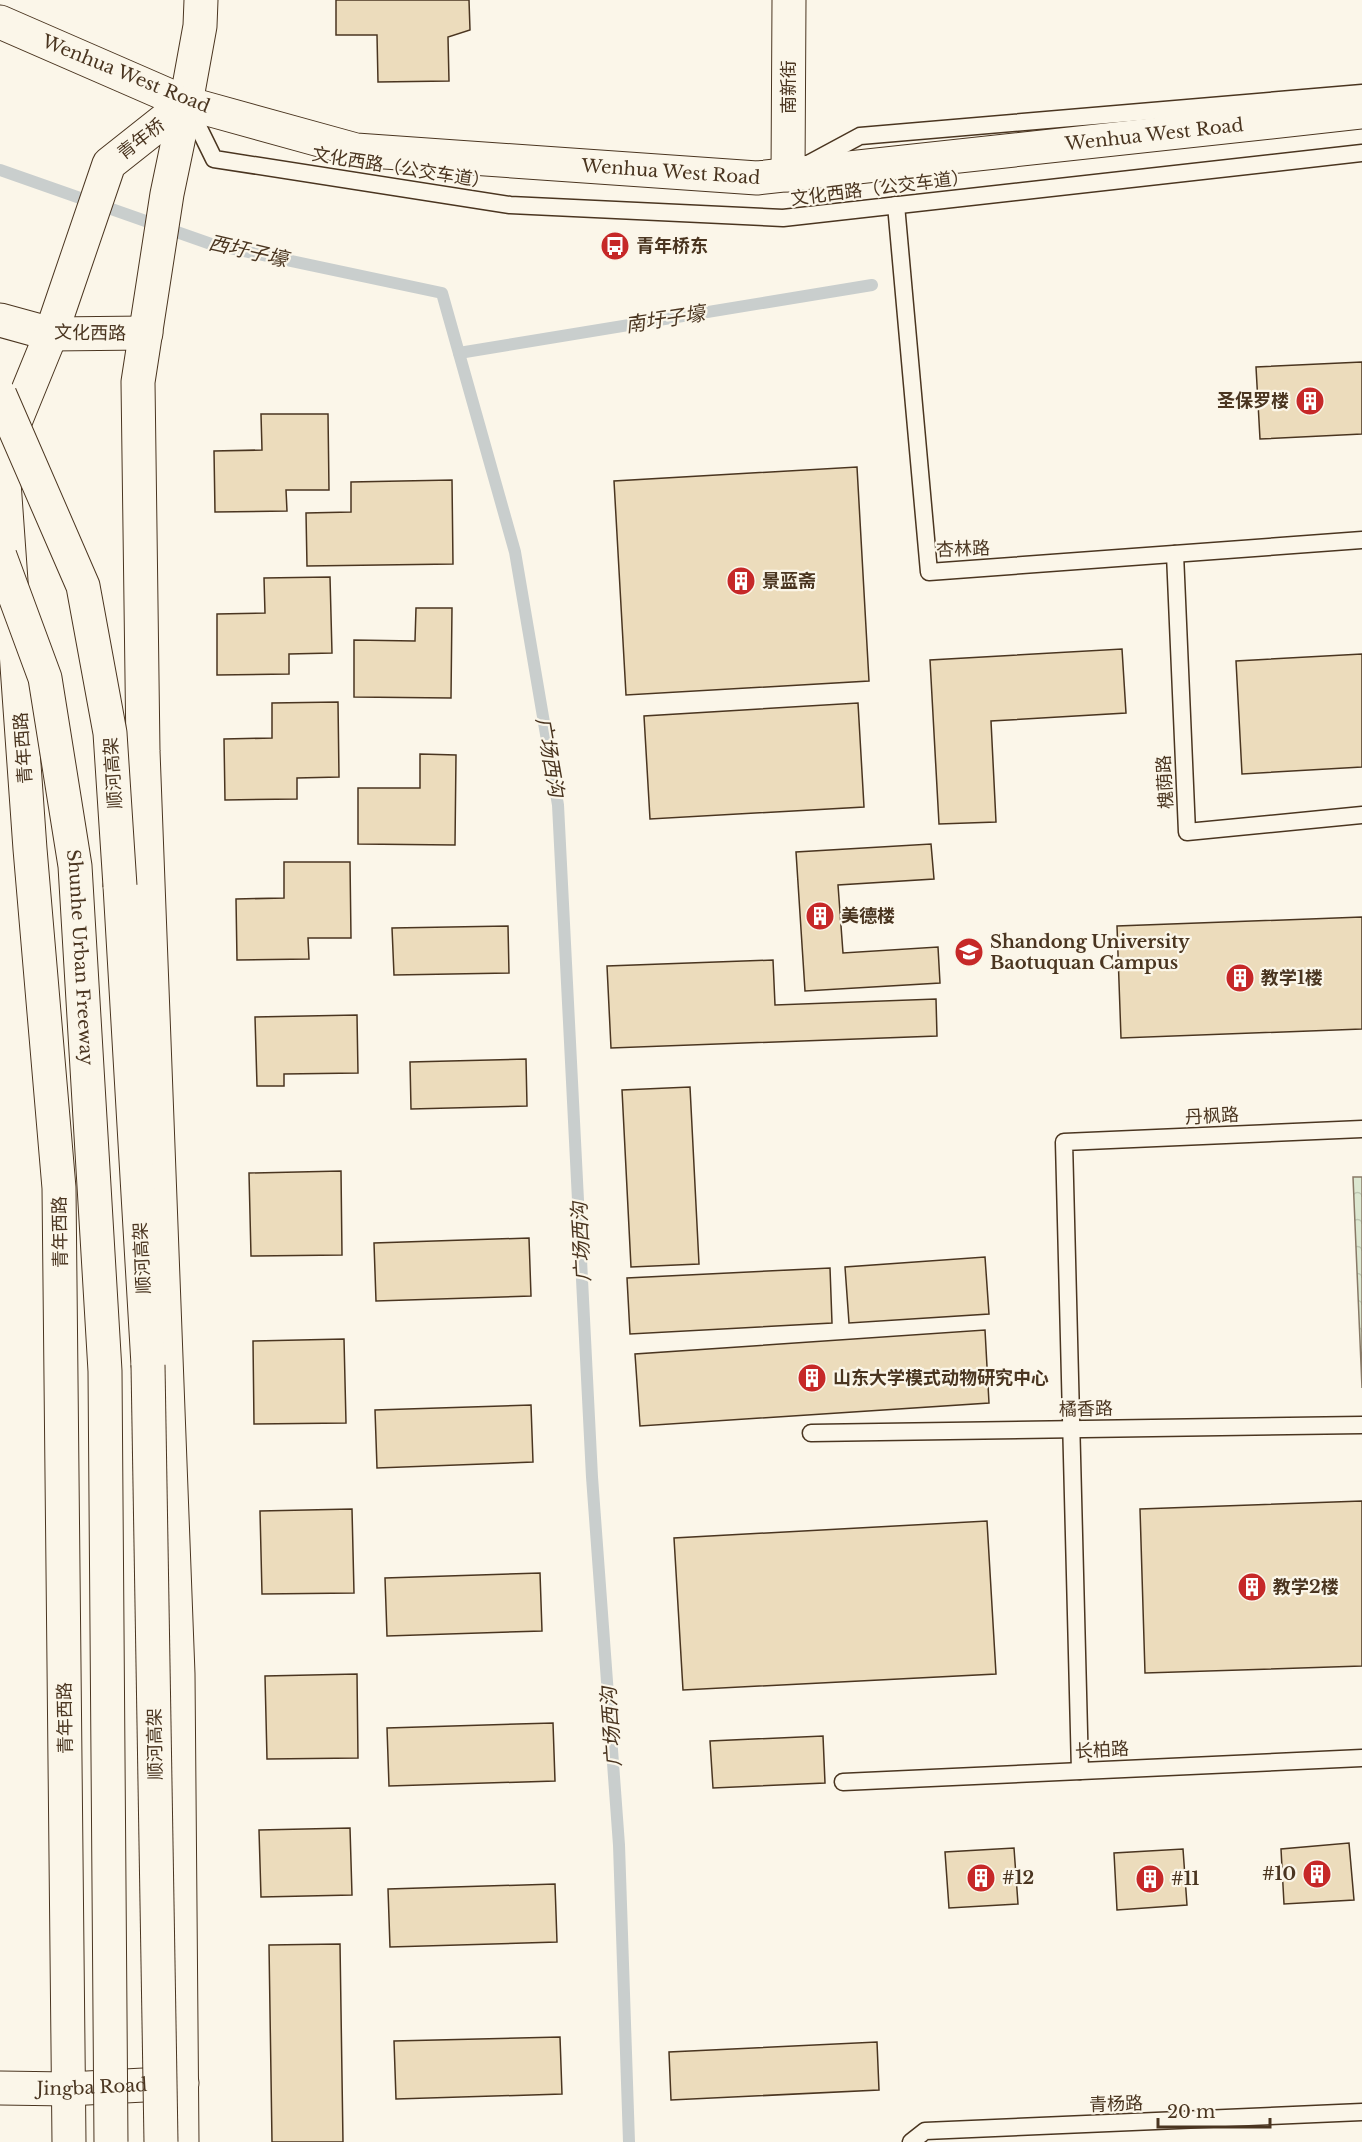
<svg xmlns="http://www.w3.org/2000/svg" width="1362" height="2142" font-family="'Libre Baskerville','Noto Sans SC',serif">
<style>
.forest{fill:url(#forest-crowns);stroke:#887966;stroke-width:1.5}
.lines{fill:none;stroke-linecap:round;stroke-linejoin:round}
.stream{stroke:#c9cecd;stroke-width:12}
.building{fill:#ecdcbc;stroke:#4a3520;stroke-width:1.5}
.lane-casing{stroke:#4a3520;stroke-width:19}
.street-casing{stroke:#4a3520;stroke-width:35}
.secondary-casing{stroke:#4a3520;stroke-width:35}
.primary-casing{stroke:#4a3520;stroke-width:35}
.highway-casing{stroke:#4a3520;stroke-width:35}
.lane{stroke:#fbf6e9;stroke-width:16}
.street{stroke:#fbf6e9;stroke-width:33}
.secondary{stroke:#fbf6e9;stroke-width:33}
.primary{stroke:#fbf6e9;stroke-width:33}
.highway{stroke:#fbf6e9;stroke-width:33}
.highway-bridge-casing{stroke:#4a3520;stroke-width:35;stroke-linecap:butt}
.highway-bridge{stroke:#fbf6e9;stroke-width:33}
.labels{text-anchor:middle;stroke-width:4.5;stroke-linejoin:round;paint-order:stroke}
.street-label{font-size:18px;fill:#4a3520;stroke:#fbf6e9}
.poi-label{font-size:18px;font-weight:bold;fill:#4a3520;stroke:#fbf6e9;text-anchor:start}
.water-label{font-size:20px;font-style:italic;fill:#4a3520;stroke:#fbf6e9}
</style>
<defs>
<pattern id="forest-crowns" width="20" height="18" patternUnits="userSpaceOnUse" patternTransform="scale(1.5)"><rect width="20" height="18" fill="#dce7d0"/><path d="M2 6a3 3 0 1 1 6 0M12 15a3 3 0 1 1 6 0" fill="none" stroke="#bec7b2"/></pattern>
</defs>
<rect width="100%" height="100%" fill="#fbf6e9"/>
<polygon class="forest" points="1353,1177 1362,1177 1362,1388"/>
<g class="lines">
<g class="stream">
<polyline points="0,170 211,244 442,293 515,552 558,805 592,1477 619,1845 629,2142"/>
<polyline points="459,353 872,285"/>
</g>
</g>
<g class="building">
<polygon points="336,0 469,0 470,30 448,37 449,81 378,82 377,35 336,35"/>
<polygon points="1362,362 1362,434 1260,439 1256,367"/>
<polygon points="261,414 328,414 329,490 286,490 287,511 215,512 214,451 262,450"/>
<polygon points="857,467 869,681 626,695 614,481"/>
<polygon points="452,480 453,564 307,566 306,513 351,512 351,482"/>
<polygon points="330,577 332,653 289,654 289,674 217,675 217,614 265,613 264,578"/>
<polygon points="416,608 452,608 451,698 354,697 354,640 415,641"/>
<polygon points="1122,649 1126,713 991,721 996,822 939,824 930,660"/>
<polygon points="1362,654 1362,767 1242,774 1236,661"/>
<polygon points="338,702 339,777 297,778 297,799 225,800 224,739 272,738 272,703"/>
<polygon points="858,703 864,807 650,819 644,716"/>
<polygon points="420,754 456,755 455,845 358,844 358,788 420,788"/>
<polygon points="931,844 934,879 838,885 843,953 938,947 940,983 805,991 796,852"/>
<polygon points="284,862 350,862 351,938 308,938 309,959 237,960 236,899 284,898"/>
<polygon points="1362,917 1362,1029 1121,1038 1117,926"/>
<polygon points="508,926 509,973 394,975 392,928"/>
<polygon points="773,960 775,1005 936,999 937,1036 611,1048 607,966"/>
<polygon points="357,1015 358,1073 284,1074 284,1086 257,1086 255,1017"/>
<polygon points="526,1059 527,1106 411,1109 410,1062"/>
<polygon points="690,1087 699,1264 631,1267 622,1090"/>
<polygon points="341,1171 342,1255 251,1256 249,1173"/>
<polygon points="529,1238 531,1296 376,1301 374,1243"/>
<polygon points="985,1257 989,1314 849,1323 845,1267"/>
<polygon points="830,1268 832,1323 630,1334 627,1278"/>
<polygon points="985,1330 989,1403 640,1426 635,1354"/>
<polygon points="344,1339 346,1423 254,1424 253,1341"/>
<polygon points="531,1405 533,1462 377,1468 375,1410"/>
<polygon points="1362,1501 1362,1666 1145,1673 1140,1509"/>
<polygon points="352,1509 354,1593 262,1594 260,1511"/>
<polygon points="987,1521 996,1674 683,1690 674,1538"/>
<polygon points="540,1573 542,1631 387,1636 385,1578"/>
<polygon points="357,1674 358,1758 267,1759 265,1676"/>
<polygon points="553,1723 555,1781 389,1786 387,1728"/>
<polygon points="823,1736 825,1783 713,1788 710,1741"/>
<polygon points="350,1828 352,1895 261,1897 259,1830"/>
<polygon points="1349,1843 1354,1900 1284,1904 1281,1849"/>
<polygon points="1014,1848 1018,1904 949,1908 945,1852"/>
<polygon points="1183,1849 1187,1905 1117,1910 1114,1853"/>
<polygon points="555,1884 557,1942 390,1947 388,1889"/>
<polygon points="340,1944 343,2142 272,2142 269,1945"/>
<polygon points="560,2037 562,2094 396,2099 394,2041"/>
<polygon points="877,2042 879,2090 671,2100 669,2052"/>
</g>
<g class="lines">
<g class="lane-casing">
<g id="lane">
<polyline points="188,106 214,159 510,205 783,218 1362,153"/>
<polyline points="808,164 860,136 1362,93"/>
<polyline points="896,205 929,572 1362,540"/>
<polyline points="1175,554 1187,832 1362,815"/>
<polyline points="811,1433 1362,1425"/>
<polyline points="1080,1771 1064,1142 1362,1129"/>
<polyline points="843,1782 1362,1758"/>
<polyline points="911,2142 925,2131 1362,2112"/>
</g>
</g>
<g class="street-casing">
<polyline id="street" points="186,103 200,26 201,0"/>
</g>
<g class="secondary-casing">
<g id="secondary">
<path id="s1" d="M186,103L356,150L757,178L1362,112"/>
<polyline points="788,175 789,0"/>
<path id="s2" d="M0,2088L68,2089L182,2083"/>
</g>
</g>
<g class="primary-casing">
<g id="primary">
<polyline points="0,22 186,103"/>
<polyline points="0,320 51,334 146,333"/>
<polyline points="69,2142 59,1188 30,849 2,454 51,334 109,164 186,103"/>
<polyline points="182,2142 178,1674 143,751 138,382 167,194 186,103"/>
</g>
</g>
<g class="highway-casing">
<polyline id="highway" points="120,886 148,1365"/>
</g>
<use href="#lane" class="lane"/>
<use href="#street" class="street"/>
<use href="#secondary" class="secondary"/>
<use href="#primary" class="primary"/>
<use href="#highway" class="highway"/>
<g class="highway-bridge-casing">
<g id="highway-bridge">
<polyline points="0,395 83,586 110,733 120,886"/>
<path id="s3" d="M0,556L45,678L75,866L105,1371L111,2142"/>
<polyline points="148,1365 161,2142"/>
</g>
</g>
<use href="#highway-bridge" class="highway-bridge"/>
</g>
<defs>
<g id="bus-disc" transform="scale(1.5)"><circle r="9.5" fill="#c62828" stroke="#fbf6e9"/><path d="M-5-6H5V4H4V6H2V4H-2V6H-4V4H-5ZM-3.5-4V0h7V-4ZM-3.5 1.2v1.5H-2V1.2ZM2 1.2v1.5H3.5V1.2Z" fill="#fff"/></g>
<g id="building-disc" transform="scale(1.5)"><circle r="9.5" fill="#c62828" stroke="#fbf6e9"/><path d="M-4-6H4V6H1V3H-1V6H-4ZM-2.5-4.3h1.7v1.8h-1.7ZM.8-4.3h1.7v1.8H.8ZM-2.5-1h1.7V.8h-1.7ZM.8-1h1.7V.8H.8Z" fill="#fff"/></g>
<g id="university-disc" transform="scale(1.5)"><circle r="9.5" fill="#c62828" stroke="#fbf6e9"/><path d="M0-5L7-2L0 1L-7-2ZM-4 1L0 2.5L4 1V4Q0 6-4 4Z" fill="#fff"/></g>
</defs>
<g fill-rule="evenodd">
<use href="#bus-disc" x="615" y="246"/>
<use href="#building-disc" x="1310" y="401"/>
<use href="#building-disc" x="741" y="581"/>
<use href="#building-disc" x="820" y="916"/>
<use href="#university-disc" x="969" y="952"/>
<use href="#building-disc" x="1240" y="978"/>
<use href="#building-disc" x="812" y="1378"/>
<use href="#building-disc" x="1252" y="1587"/>
<use href="#building-disc" x="1317" y="1874"/>
<use href="#building-disc" x="981" y="1878"/>
<use href="#building-disc" x="1150" y="1879"/>
</g>
<g class="labels">
<g class="street-label">
<text transform="translate(126 74) rotate(22)" y="6">Wenhua West Road</text>
<text transform="translate(789 87) rotate(-90)" y="6">南新街</text>
<text dy="6" stroke="none"><textPath href="#s1" startOffset="978">Wenhua West Road</textPath></text>
<text transform="translate(141 139) rotate(-38)" y="6">青年桥</text>
<text transform="translate(401 168) rotate(9)" y="6">文化西路（公交车道）</text>
<text dy="6" stroke="none"><textPath href="#s1" startOffset="492">Wenhua West Road</textPath></text>
<text transform="translate(880 188) rotate(-7)" y="6">文化西路（公交车道）</text>
<text transform="translate(90 333) rotate(1)" y="6">文化西路</text>
<text transform="translate(963 549) rotate(-2)" y="6">杏林路</text>
<text transform="translate(23 748) rotate(-94)" y="6">青年西路</text>
<text transform="translate(113 773) rotate(-94)" y="6">顺河高架</text>
<text transform="translate(1165 782) rotate(-93)" y="6">槐荫路</text>
<text dy="6" stroke="none"><textPath href="#s3" startOffset="412">Shunhe Urban Freeway</textPath></text>
<text transform="translate(1212 1116) rotate(-3)" y="6">丹枫路</text>
<text transform="translate(60 1232) rotate(-91)" y="6">青年西路</text>
<text transform="translate(142 1258) rotate(-93)" y="6">顺河高架</text>
<text transform="translate(1086 1409) rotate(-1)" y="6">橘香路</text>
<text transform="translate(65 1718) rotate(-91)" y="6">青年西路</text>
<text transform="translate(155 1744) rotate(-91)" y="6">顺河高架</text>
<text transform="translate(1102 1750) rotate(-3)" y="6">长柏路</text>
<text dy="6" stroke="none"><textPath href="#s2" startOffset="92">Jingba Road</textPath></text>
<text transform="translate(1116 2104) rotate(-2)" y="6">青杨路</text>
</g>
<g class="poi-label">
<text x="636" y="252">青年桥东</text>
<text x="1289" y="407" text-anchor="end">圣保罗楼</text>
<text x="762" y="587">景蓝斋</text>
<text x="841" y="922">美德楼</text>
<text x="990" y="948">Shandong University<tspan x="990" dy="21">Baotuquan Campus</tspan></text>
<text x="1261" y="984">教学1楼</text>
<text x="833" y="1384">山东大学模式动物研究中心</text>
<text x="1273" y="1593">教学2楼</text>
<text x="1296" y="1880" text-anchor="end">#10</text>
<text x="1002" y="1884">#12</text>
<text x="1171" y="1885">#11</text>
</g>
<g class="water-label">
<text transform="translate(248 251) rotate(13)" y="7">西圩子壕</text>
<text transform="translate(665 319) rotate(-9)" y="7">南圩子壕</text>
<text transform="translate(550 757) rotate(80)" y="7">广场西沟</text>
<text transform="translate(581 1242) rotate(-93)" y="7">广场西沟</text>
<text transform="translate(611 1727) rotate(-94)" y="7">广场西沟</text>
</g>
</g>
<path d="M1158 2118v9h112v-9" fill="none" stroke="#4a3520" stroke-width="3"/>
<text x="1167" y="2118" font-size="18" fill="#4a3520" stroke="#fbf6e9" stroke-width="4.5" paint-order="stroke">20 m</text>
</svg>
